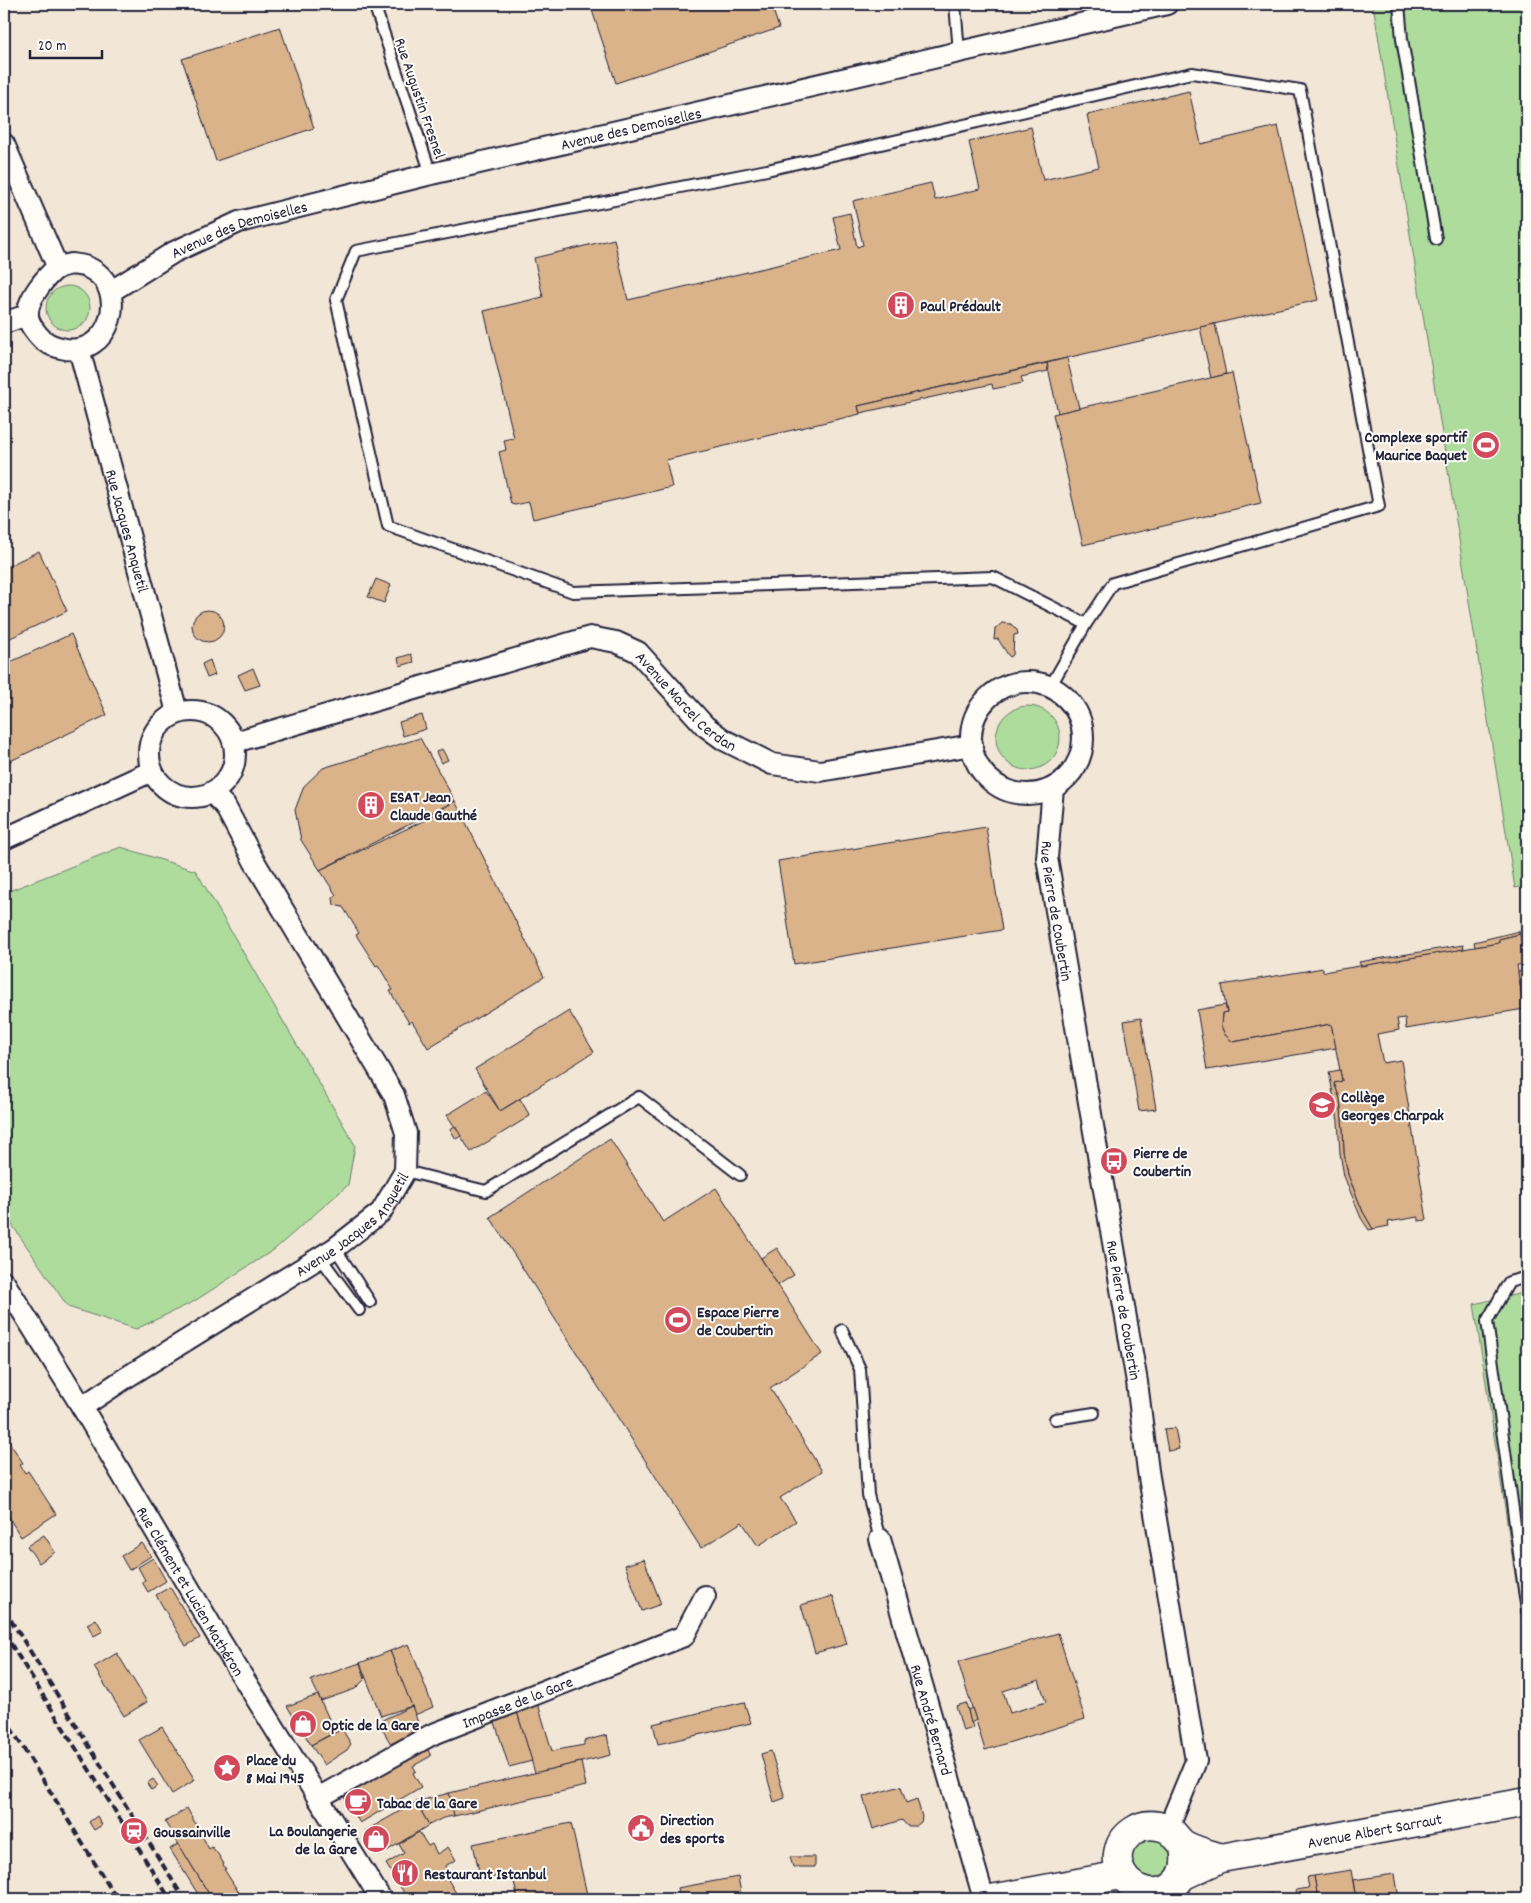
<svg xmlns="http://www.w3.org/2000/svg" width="1531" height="1903" font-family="Dekko,sans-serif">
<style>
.green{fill:#addc9c;stroke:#687f6c}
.building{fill:#dab38b;stroke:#22223b;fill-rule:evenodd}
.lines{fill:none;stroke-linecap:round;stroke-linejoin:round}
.lane-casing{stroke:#22223b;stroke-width:14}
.street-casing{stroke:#22223b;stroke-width:24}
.secondary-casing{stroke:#22223b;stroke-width:31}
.lane{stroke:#fdfcf7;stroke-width:10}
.street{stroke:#fdfcf7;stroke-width:20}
.secondary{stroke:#fdfcf7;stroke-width:28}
.rail{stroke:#22223b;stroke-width:4;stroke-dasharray:8 4;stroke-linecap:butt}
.labels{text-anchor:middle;stroke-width:4;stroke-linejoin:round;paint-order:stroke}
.street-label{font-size:16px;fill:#22223b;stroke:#fdfcf7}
.poi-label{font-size:16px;font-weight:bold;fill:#22223b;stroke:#fdfcf7;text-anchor:start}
</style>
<rect width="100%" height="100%" fill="#f2e6d7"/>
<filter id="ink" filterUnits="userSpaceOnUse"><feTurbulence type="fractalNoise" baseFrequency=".02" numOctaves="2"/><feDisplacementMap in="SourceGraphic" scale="10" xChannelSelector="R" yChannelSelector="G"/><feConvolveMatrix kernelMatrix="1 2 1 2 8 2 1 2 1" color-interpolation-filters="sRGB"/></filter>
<g filter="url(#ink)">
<g class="green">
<polygon points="1373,4 1527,4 1527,886 1515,888"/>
<circle cx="68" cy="308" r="22"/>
<circle cx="1028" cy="738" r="32"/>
<polygon points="121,847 196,871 355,1145 348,1185 275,1249 193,1302 136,1329 68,1307 4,1213 4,893"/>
<polygon points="1527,1292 1527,1653 1474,1304"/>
<circle cx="1151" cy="1858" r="20"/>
</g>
<g class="building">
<polygon points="590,4 771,4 779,28 616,83"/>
<polygon points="280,27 314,128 216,161 182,59"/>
<polygon points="1189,91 1201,144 1278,126 1318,300 858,406 860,414 666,460 672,487 533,519 529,502 515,505 511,504 499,452 506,450 504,440 514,438 484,311 543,297 534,258 614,239 628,300 841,250 833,217 850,213 857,247 863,245 853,201 931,183 935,200 980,189 969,142 1031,127 1043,180 1099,167 1087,115"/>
<polygon points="1215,324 1226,374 1211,378 1200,327"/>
<polygon points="1067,358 1079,408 1058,413 1047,363"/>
<polygon points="1047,363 1048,371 1021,377 1023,383 993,389 992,384 860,413 858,406"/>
<polygon points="1232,373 1261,503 1083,545 1053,414"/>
<polygon points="39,551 67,611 4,641 4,568"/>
<polygon points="376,579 391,585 384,603 368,597"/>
<circle cx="208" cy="626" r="16"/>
<polygon points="1002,623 1011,624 1017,630 1018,634 1014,635 1013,655 1010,657 1008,655 998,639 994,640 995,629"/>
<polygon points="71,634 107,715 4,764 4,665"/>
<polygon points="411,654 414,662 400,666 398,658"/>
<polygon points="210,660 215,675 207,678 202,664"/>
<polygon points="253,668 260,685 245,690 238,675"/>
<polygon points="422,715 426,729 403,736 399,722"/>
<polygon points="420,738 455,801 320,870 301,840 295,810 304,786 323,768"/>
<polygon points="442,749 448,760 441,763 436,752"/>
<polygon points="455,801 544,977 428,1048 412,1021 409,1023 390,991 393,990 378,965 376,966 356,935 359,933 343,907 334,905 333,898 336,895 320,870 423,821"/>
<polygon points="986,827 1002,930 794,964 778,861"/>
<polygon points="1519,931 1520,934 1499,939 1499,943 1475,947 1474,942"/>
<polygon points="1520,934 1525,964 1517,965 1524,1009 1406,1029 1405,1018 1397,1019 1399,1030 1377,1034 1383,1063 1401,1060 1427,1220 1418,1221 1418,1217 1388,1222 1389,1226 1373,1229 1363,1212 1348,1175 1344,1153 1343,1130 1340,1099 1334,1083 1342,1081 1331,1024 1233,1042 1225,1035 1221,1026 1222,1013 1227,1012 1222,985 1323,968 1323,972 1499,943 1499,939"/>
<polygon points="1463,945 1464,949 1361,966 1359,962"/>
<polygon points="1527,970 1527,1009 1524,1009 1518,972"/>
<polygon points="1225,1005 1227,1012 1222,1013 1221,1026 1225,1035 1233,1042 1331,1024 1336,1048 1207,1070 1197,1010"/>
<polygon points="569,1011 594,1052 500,1111 475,1069"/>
<polygon points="1141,1018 1156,1109 1139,1111 1124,1021"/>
<polygon points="1340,1070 1342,1081 1334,1083 1340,1099 1343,1130 1344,1153 1348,1175 1363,1212 1373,1229 1369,1230 1361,1218 1344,1176 1340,1153 1338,1121 1329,1072"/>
<polygon points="486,1091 500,1111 520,1099 530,1116 471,1152 447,1115"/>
<polygon points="455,1126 461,1136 456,1139 450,1129"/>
<polygon points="610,1139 663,1222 716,1188 822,1354 770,1388 822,1471 780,1498 796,1521 758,1546 742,1522 701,1548 490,1217"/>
<polygon points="777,1248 794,1275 778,1285 761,1258"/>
<polygon points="1175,1428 1179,1449 1168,1451 1164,1429"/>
<polygon points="4,1434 23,1463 20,1465 25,1473 28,1471 56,1514 21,1537 4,1510"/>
<polygon points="44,1535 55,1552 39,1563 27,1546"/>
<polygon points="142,1543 151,1556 129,1570 121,1556"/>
<polygon points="153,1558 166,1581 148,1592 142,1582 145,1580 138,1567"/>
<polygon points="644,1559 661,1604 642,1611 625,1565"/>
<polygon points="170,1587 200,1638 186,1646 156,1595"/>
<polygon points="833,1596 847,1644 815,1653 801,1605"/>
<polygon points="96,1619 103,1631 94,1636 87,1624"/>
<path d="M1058,1633L1085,1719L985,1750L958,1662ZM1039,1680L1046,1702L1010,1713L1003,1691Z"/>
<polygon points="409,1644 433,1707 415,1715 390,1651"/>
<polygon points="390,1651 412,1706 381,1716 360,1663"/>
<polygon points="117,1653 147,1702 124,1716 94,1667"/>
<polygon points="360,1663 365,1679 355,1689 321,1701 311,1680"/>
<polygon points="318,1695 335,1732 311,1745 287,1706"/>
<polygon points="744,1702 751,1723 658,1744 653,1724"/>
<polygon points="966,1703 973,1728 963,1731 956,1706"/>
<polygon points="538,1704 552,1751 584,1745 584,1741 607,1735 611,1755 535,1773 517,1712"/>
<polygon points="412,1706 420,1728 391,1744 378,1722"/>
<polygon points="972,1708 976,1720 971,1723 968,1710"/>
<polygon points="517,1712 532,1761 509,1767 494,1719"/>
<polygon points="162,1727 195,1780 172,1794 139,1740"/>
<polygon points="342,1729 351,1744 347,1750 324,1765 311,1745"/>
<polygon points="426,1746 431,1756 413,1766 416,1771 413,1773 421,1787 360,1823 341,1792"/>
<polygon points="771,1751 785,1798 774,1802 761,1754"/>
<polygon points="581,1762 586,1786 454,1816 449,1793"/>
<polygon points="153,1779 158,1786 151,1790 147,1783"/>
<polygon points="901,1786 906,1803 917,1799 922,1817 921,1822 916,1826 907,1826 902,1820 873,1829 863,1797"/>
<polygon points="449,1793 454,1816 443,1818 429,1825 416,1802"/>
<polygon points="416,1802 429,1825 380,1855 365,1831"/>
<polygon points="187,1808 209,1849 212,1847 215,1851 216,1851 224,1864 223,1865 226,1869 224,1869 243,1899 212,1899 165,1822"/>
<polygon points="97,1816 102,1825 94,1830 89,1822"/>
<polygon points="571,1823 588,1899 518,1899 512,1873 481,1880 473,1844"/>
<polygon points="419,1832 428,1846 432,1844 437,1854 448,1847 456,1860 445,1866 450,1876 447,1878 456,1893 445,1899 408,1899 386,1864 404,1853 399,1844"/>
<polygon points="178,1844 181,1848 212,1899 201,1899 170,1849"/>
<polygon points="790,1857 815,1857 815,1867 793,1867"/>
<polygon points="1351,1870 1356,1899 1318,1899 1314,1876"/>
<polygon points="1395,1874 1399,1899 1356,1899 1353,1880"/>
<polygon points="1314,1876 1318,1899 1298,1899 1296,1890 1309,1888 1307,1877"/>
<polygon points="738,1877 742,1899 680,1899 677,1888"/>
<polygon points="1272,1894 1273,1899 1256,1899 1255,1896"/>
</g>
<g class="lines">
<g class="lane-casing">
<g id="lane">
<polyline points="374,4 431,174"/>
<polyline points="955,4 959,52"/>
<polyline points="1399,4 1402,39 1436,239"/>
<polyline points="1050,687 1086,624 1113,583 1379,506 1300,90 1192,73 767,170 356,251 336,300 388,526 573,592 993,577 1086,624"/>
<polyline points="405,1171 486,1191 639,1097 740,1175"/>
<polyline points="335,1248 370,1302"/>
<polyline points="320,1257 359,1310"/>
<polyline points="1527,1277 1509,1282 1487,1321 1527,1611"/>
<polyline points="842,1330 860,1369 868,1495 880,1539"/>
<polyline points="1055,1419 1094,1413"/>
</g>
</g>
<g class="street-casing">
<g id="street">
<polyline points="4,144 58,268"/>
<path d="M72,264C77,265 82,265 87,267C133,287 110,361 61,348C52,346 44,343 38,335C34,330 28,323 28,315C26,301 46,276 57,268C61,266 68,265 72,264Z"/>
<path id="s1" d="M110,292L174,252L239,222L431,174L1167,4"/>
<polyline points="4,323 27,315"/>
<path id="s2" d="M79,349L177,712"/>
<circle cx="1027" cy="738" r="56"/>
<circle cx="192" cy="754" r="43"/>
<path id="s3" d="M235,742L590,637L616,642L638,652L705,726L724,740L772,764L820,771L972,745"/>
<path id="s4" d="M1053,788L1047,858L1137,1382L1148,1471L1196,1761L1168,1829"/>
<polyline points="4,839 152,771"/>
<path id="s5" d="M4,1282L82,1407L221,1642L381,1899"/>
<path id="s6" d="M82,1407L127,1377L335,1248L381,1212L405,1171L406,1133L394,1095L254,861L225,806L212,793"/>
<path id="s7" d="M880,1539L984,1899"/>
<path id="s8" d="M318,1798L431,1735L684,1636L705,1596"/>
<polyline points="1073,1884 1088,1899"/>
</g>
</g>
<g class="secondary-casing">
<g id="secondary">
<path d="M1183,1844C1188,1862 1185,1881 1167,1890C1129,1903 1098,1856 1133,1831C1140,1826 1149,1824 1158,1826C1176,1829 1175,1840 1185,1845C1196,1851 1209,1854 1221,1858"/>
<path id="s9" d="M1182,1876L1221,1858L1527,1802"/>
<polyline points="991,1899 1121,1875"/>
</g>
</g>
<use href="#lane" class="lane"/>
<use href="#street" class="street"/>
<use href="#secondary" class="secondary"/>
<g class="rail">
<polyline points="4,1609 184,1899"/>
<polyline points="4,1633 170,1899"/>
<polyline points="4,1717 117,1899"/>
</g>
</g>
</g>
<defs>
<g id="building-disc" transform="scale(1.4375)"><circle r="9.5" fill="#d1495b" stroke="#fdfcf7"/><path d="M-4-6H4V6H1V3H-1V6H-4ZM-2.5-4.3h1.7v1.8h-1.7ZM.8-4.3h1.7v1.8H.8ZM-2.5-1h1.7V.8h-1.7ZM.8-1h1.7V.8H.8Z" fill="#fff"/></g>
<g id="stadium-disc" transform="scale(1.4375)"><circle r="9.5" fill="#d1495b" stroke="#fdfcf7"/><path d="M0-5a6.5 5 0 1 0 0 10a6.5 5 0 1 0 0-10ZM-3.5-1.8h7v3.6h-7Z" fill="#fff"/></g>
<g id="school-disc" transform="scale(1.4375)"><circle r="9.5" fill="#d1495b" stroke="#fdfcf7"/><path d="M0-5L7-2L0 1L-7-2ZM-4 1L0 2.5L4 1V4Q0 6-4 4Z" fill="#fff"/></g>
<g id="bus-disc" transform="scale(1.4375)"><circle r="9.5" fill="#d1495b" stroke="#fdfcf7"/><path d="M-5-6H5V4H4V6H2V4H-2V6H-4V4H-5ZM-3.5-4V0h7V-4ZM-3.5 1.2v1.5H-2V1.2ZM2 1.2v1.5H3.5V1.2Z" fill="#fff"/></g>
<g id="shop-disc" transform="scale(1.4375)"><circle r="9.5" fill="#d1495b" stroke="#fdfcf7"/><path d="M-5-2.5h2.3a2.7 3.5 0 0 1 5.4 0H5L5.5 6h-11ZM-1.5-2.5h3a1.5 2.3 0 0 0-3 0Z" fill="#fff"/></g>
<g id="sight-disc" transform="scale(1.4375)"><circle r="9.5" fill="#d1495b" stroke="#fdfcf7"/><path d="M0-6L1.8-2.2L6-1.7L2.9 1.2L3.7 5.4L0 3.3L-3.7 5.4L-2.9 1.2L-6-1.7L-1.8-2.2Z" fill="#fff"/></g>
<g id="cafe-disc" transform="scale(1.4375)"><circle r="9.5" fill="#d1495b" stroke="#fdfcf7"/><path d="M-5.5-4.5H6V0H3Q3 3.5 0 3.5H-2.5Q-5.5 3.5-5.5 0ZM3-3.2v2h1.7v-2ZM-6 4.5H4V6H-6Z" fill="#fff"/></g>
<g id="civic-disc" transform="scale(1.4375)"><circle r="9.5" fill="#d1495b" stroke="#fdfcf7"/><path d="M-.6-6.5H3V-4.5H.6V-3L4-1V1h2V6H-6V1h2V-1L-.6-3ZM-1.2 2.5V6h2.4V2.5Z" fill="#fff"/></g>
<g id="station-disc" transform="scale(1.4375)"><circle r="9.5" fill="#d1495b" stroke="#fdfcf7"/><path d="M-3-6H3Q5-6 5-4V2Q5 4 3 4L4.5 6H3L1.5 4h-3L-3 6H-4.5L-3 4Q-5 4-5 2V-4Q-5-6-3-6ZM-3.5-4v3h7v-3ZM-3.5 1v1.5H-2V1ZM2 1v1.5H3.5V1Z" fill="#fff"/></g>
<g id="restaurant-disc" transform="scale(1.4375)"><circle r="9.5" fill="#d1495b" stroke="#fdfcf7"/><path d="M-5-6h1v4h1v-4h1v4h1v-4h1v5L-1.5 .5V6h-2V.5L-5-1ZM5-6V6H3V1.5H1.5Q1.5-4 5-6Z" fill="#fff"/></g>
</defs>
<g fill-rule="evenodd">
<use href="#building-disc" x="901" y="305"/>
<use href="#stadium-disc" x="1486" y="445"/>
<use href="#building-disc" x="371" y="805"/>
<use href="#school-disc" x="1322" y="1105"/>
<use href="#bus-disc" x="1114" y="1161"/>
<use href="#stadium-disc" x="678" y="1320"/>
<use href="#shop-disc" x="303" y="1724"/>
<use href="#sight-disc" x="227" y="1768"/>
<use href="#cafe-disc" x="358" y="1802"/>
<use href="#civic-disc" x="641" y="1828"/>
<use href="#station-disc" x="134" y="1831"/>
<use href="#shop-disc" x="376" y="1839"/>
<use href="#restaurant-disc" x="405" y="1873"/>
</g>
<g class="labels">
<g class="street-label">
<text transform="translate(421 98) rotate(71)" y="6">Rue Augustin Fresnel</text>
<text dy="6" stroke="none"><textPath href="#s1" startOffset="550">Avenue des Demoiselles</textPath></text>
<text dy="6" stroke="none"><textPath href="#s1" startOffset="145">Avenue des Demoiselles</textPath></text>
<text dy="6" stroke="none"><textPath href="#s2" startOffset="188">Rue Jacques Anquetil</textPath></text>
<text dy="6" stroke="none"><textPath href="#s3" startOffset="490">Avenue Marcel Cerdan</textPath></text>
<text dy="6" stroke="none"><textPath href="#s4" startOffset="124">Rue Pierre de Coubertin</textPath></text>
<text dy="6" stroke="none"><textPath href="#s6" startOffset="328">Avenue Jacques Anquetil</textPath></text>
<text dy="6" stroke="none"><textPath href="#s4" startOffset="529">Rue Pierre de Coubertin</textPath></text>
<text dy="6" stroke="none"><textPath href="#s5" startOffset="361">Rue Clément et Lucien Mathéron</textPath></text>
<text dy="6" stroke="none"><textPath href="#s8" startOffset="222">Impasse de la Gare</textPath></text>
<text dy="6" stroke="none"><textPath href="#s7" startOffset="188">Rue André Bernard</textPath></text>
<text dy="6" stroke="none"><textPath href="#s9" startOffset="199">Avenue Albert Sarraut</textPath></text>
</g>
<g class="poi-label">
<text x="920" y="311">Paul Prédault</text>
<text x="1467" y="442" text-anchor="end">Complexe sportif<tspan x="1467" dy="18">Maurice Baquet</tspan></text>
<text x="390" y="802">ESAT Jean<tspan x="390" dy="18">Claude Gauthé</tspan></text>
<text x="1341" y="1102">Collège<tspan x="1341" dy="18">Georges Charpak</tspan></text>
<text x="1133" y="1158">Pierre de<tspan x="1133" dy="18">Coubertin</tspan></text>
<text x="697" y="1317">Espace Pierre<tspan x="697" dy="18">de Coubertin</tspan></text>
<text x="322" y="1730">Optic de la Gare</text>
<text x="246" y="1765">Place du<tspan x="246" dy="18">8 Mai 1945</tspan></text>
<text x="377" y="1808">Tabac de la Gare</text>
<text x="660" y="1825">Direction<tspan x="660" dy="18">des sports</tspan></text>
<text x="357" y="1836" text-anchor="end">La Boulangerie<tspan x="357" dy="18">de la Gare</tspan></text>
<text x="153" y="1837">Goussainville</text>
<text x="424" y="1879">Restaurant Istanbul</text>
</g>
</g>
<rect width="1531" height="1903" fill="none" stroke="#fdfcf7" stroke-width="20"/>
<rect x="10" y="10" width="1511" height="1883" fill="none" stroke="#22223b" stroke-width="2" filter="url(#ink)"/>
<path d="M30 50v8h72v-8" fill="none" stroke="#22223b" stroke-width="2.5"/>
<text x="38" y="50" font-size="15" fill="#22223b" stroke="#fdfcf7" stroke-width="4" paint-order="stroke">20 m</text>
</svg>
